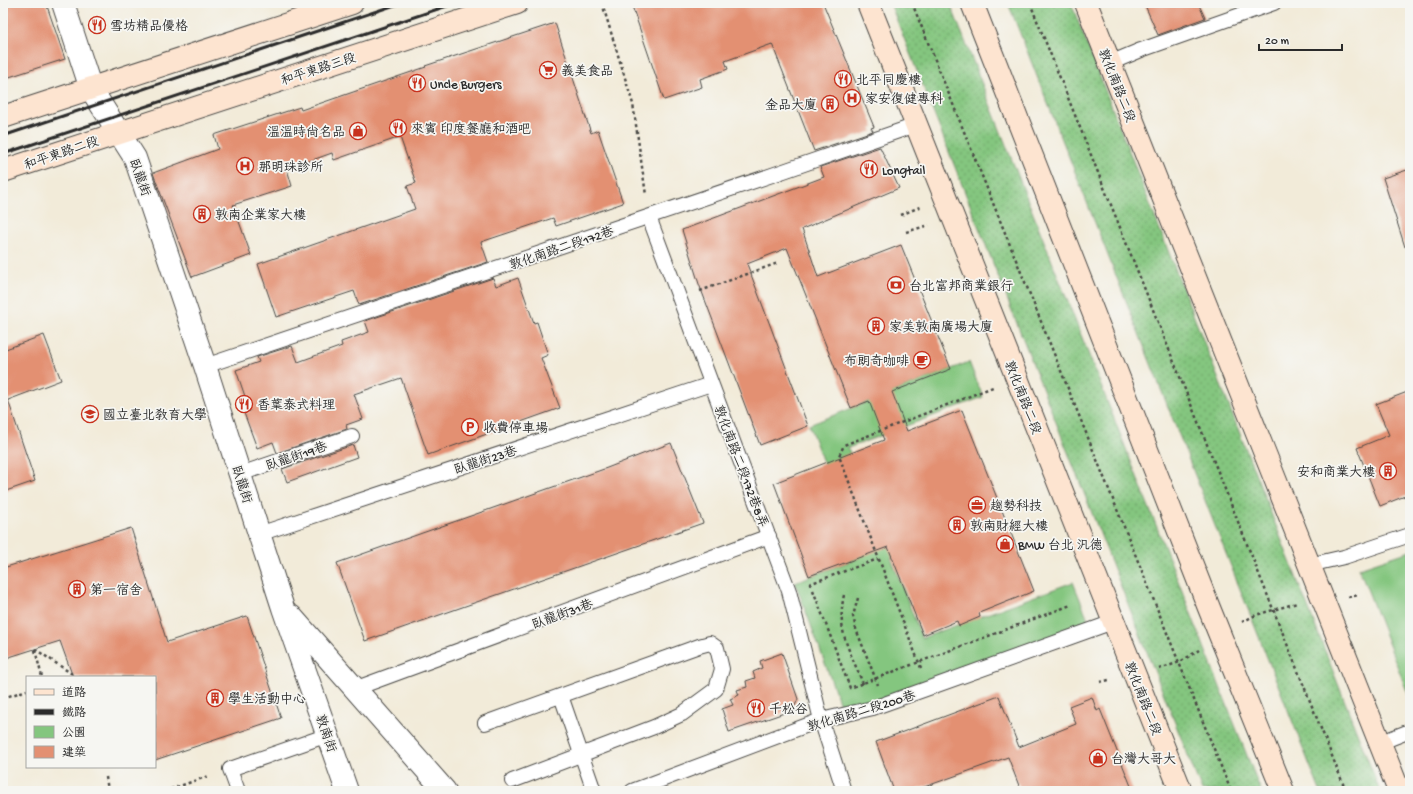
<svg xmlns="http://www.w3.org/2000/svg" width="1413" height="794" font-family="'Gochi Hand','LXGW WenKai TC',sans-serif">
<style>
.grass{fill:url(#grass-dots);stroke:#587855}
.park{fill:#84c67f;stroke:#587855}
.building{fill:#e39072}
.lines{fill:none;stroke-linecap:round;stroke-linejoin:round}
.lane-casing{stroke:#494845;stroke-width:16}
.street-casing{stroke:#494845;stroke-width:24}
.secondary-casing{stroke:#494845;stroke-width:24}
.path{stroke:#494845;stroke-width:2.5;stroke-dasharray:3 3;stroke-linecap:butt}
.lane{stroke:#fff;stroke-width:14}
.street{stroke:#fff;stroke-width:22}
.secondary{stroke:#fde4d0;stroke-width:22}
.rail{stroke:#2b2b2b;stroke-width:3}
.labels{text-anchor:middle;stroke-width:3.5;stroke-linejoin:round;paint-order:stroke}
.poi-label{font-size:13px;fill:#2b2b2b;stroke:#f6f6f2;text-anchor:start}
.street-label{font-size:13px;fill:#2b2b2b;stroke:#f6f6f2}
</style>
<defs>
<pattern id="grass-dots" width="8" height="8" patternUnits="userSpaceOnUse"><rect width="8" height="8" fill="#84c67f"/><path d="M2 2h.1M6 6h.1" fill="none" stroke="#6ca168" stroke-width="1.8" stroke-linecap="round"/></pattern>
</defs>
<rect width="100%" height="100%" fill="#f6f6f2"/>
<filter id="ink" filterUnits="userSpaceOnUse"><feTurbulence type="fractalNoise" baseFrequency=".025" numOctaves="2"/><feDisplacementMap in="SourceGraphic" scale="8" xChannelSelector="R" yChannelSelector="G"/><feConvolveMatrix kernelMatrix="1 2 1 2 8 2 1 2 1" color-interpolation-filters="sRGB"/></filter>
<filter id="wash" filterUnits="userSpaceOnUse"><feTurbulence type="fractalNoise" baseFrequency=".012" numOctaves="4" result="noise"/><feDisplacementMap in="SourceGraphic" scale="16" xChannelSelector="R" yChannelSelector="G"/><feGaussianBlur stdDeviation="0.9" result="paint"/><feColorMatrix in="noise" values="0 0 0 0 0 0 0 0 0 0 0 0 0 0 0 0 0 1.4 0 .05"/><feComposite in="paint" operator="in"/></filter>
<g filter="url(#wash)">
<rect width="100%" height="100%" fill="#f2ebd9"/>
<g class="grass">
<polygon points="890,3 950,3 1261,791 1202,791"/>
<polygon points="1008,3 1071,3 1380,791 1320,791"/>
</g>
<g class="park">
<polygon points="969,362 983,397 848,448 881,531 910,551 891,558 922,638 1073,582 1090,624 844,715 795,582 859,558 809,425"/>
<polygon points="1410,551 1410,699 1359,568"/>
</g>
<g id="blocks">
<g class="building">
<polygon points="3,3 46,3 65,59 3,79"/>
<polygon points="631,3 823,3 874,127 871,128 873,131 814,151 772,44 725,61 728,69 700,79 702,87 664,100"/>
<polygon points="1144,3 1198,3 1205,18 1158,35"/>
<polygon points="555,23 591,133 598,130 623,203 556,226 553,218 481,242 488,262 359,305 354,291 276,317 258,264 415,209 407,186 416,183 400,137 334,160 332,153 287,169 292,186 233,205 251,255 192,277 153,173 218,149 214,135 300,107 301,110 426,67 425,66"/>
<polygon points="880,147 899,188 802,229 818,277 901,245 951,369 892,392 907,431 962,410 1034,591 979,613 980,617 959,626 957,621 923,635 888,547 809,576 774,483 884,440 869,401 851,408 787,248 747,264 808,426 760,445 699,284 682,230 824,177 820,167"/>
<polygon points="1410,169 1410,246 1405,247 1383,178"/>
<polygon points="493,278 496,286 518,278 534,323 537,322 548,355 541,358 560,408 428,455 401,378 354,394 363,419 346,425 347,429 277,453 273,442 257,448 244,413 250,411 236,370 259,362 257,357 292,346 298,362 342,346 341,342 369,332 365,321"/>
<polygon points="44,335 61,380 8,400 35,481 3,492 3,350"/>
<polygon points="1410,391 1410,494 1380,506 1357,448 1389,435 1376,404"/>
<polygon points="671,443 703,523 365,641 337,563 607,468"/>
<polygon points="353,445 357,457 287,482 282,469"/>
<polygon points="131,528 167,642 247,616 281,718 155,760 155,677 73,677 60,641 3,659 3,568"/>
<polygon points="782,653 798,699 793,710 729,732 722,709 733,705 730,699 739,695 737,690 747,687 746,681 755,678 753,672 762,668 760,661"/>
<polygon points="999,696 1019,747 1076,724 1069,706 1092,697 1097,711 1100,709 1133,791 1021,791 1008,757 913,791 894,791 876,742"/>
</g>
</g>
</g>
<g filter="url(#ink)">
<use href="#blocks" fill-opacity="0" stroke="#494845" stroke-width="1"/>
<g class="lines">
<g class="lane-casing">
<g id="lane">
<polyline points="1110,63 1141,50 1274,3"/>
<polyline points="649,217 789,591 821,720 844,791"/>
<polyline points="205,366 778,173 916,125"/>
<polyline points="240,474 352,436"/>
<polyline points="259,534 711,384"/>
<polyline points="1309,565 1344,557 1410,535"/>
<polyline points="354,689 769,536"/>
<polyline points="561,696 594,791"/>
<polyline points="485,723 699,646 710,643 717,648 722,669 716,689 682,714 654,727 512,781"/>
<polyline points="1379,743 1410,731"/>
<polyline points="238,791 230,769 328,735"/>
<polyline points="632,791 821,720 873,708 1113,622"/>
</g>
</g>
<g class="street-casing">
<g id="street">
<polyline points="63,3 91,89 135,158 205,366 283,608 347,791"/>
<polyline points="291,616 445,791"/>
</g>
</g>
<g class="secondary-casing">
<g id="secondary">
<polyline points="868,3 1181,791"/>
<polyline points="972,3 1209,608 1283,791"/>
<polyline points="1086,3 1399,791"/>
<polyline points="3,117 352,3"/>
<polyline points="3,171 517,3"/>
</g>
</g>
<g class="path">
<polyline points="602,3 633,104 646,195"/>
<polyline points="912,3 1231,791"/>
<polyline points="1030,3 1346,791"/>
<polyline points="901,215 922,206"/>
<polyline points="906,232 929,225"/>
<polyline points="700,291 778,263"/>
<polyline points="809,584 878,559"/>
<polyline points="813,590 850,688 1071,605"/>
<path d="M844,595C836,632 850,650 863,684"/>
<polyline points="1348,597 1359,595"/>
<polyline points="858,598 853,616 856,629 878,685"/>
<polyline points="1242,622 1256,615 1297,603"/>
<polyline points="35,649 72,674"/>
<polyline points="35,650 42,677"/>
<polyline points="921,668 839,456 844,445 993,387"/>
<polyline points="1159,669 1180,662 1199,650"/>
<polyline points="1100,682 1109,680"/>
<polyline points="3,698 27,690"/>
<polyline points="106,777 108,791"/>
<polyline points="165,791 209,776"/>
</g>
<use href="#lane" class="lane"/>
<use href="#street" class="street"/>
<use href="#secondary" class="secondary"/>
<g class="rail">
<polyline points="3,136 401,3"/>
<polyline points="3,154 456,3"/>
</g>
</g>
</g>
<defs>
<g id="restaurant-ring" transform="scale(0.9)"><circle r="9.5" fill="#f6f6f2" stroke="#c8321e" stroke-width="1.5"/><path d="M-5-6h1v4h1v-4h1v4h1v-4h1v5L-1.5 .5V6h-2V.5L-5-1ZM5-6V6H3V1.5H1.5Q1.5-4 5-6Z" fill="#c8321e"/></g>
<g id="supermarket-ring" transform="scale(0.9)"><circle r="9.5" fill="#f6f6f2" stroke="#c8321e" stroke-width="1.5"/><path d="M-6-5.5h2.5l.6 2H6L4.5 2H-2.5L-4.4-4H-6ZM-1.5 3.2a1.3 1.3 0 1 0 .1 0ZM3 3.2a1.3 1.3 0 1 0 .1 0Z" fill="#c8321e"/></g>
<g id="hospital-ring" transform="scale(0.9)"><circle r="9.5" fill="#f6f6f2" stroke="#c8321e" stroke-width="1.5"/><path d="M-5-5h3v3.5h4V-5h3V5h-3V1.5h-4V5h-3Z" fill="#c8321e"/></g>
<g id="building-ring" transform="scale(0.9)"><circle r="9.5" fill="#f6f6f2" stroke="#c8321e" stroke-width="1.5"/><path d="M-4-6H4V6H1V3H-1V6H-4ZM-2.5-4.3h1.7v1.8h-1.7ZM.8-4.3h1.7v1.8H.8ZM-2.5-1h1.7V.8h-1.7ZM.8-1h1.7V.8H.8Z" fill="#c8321e"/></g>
<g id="shop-ring" transform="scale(0.9)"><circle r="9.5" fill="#f6f6f2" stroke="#c8321e" stroke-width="1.5"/><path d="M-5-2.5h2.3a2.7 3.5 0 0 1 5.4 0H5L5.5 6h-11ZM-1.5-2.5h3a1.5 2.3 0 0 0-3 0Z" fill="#c8321e"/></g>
<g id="bank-ring" transform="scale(0.9)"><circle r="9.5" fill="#f6f6f2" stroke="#c8321e" stroke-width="1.5"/><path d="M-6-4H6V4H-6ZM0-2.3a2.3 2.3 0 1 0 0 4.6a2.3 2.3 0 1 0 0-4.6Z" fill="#c8321e"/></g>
<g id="cafe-ring" transform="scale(0.9)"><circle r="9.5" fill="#f6f6f2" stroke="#c8321e" stroke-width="1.5"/><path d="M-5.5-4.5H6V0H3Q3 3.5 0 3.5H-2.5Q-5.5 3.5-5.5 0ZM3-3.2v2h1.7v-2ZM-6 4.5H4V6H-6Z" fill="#c8321e"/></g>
<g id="university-ring" transform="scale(0.9)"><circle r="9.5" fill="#f6f6f2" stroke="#c8321e" stroke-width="1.5"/><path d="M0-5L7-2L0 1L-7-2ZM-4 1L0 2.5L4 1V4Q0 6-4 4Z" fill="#c8321e"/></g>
<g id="parking-ring" transform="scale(0.9)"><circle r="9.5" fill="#f6f6f2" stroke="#c8321e" stroke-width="1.5"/><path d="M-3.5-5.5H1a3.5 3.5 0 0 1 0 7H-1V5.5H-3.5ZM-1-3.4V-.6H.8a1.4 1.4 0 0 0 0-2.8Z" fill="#c8321e"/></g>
<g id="office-ring" transform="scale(0.9)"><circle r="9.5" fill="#f6f6f2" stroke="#c8321e" stroke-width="1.5"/><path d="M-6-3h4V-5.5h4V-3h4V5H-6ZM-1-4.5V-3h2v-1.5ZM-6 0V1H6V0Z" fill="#c8321e"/></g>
</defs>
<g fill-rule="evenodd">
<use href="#restaurant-ring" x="97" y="25"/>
<use href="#supermarket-ring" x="548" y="70"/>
<use href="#restaurant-ring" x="843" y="79"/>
<use href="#restaurant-ring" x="417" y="83"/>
<use href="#hospital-ring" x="852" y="98"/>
<use href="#building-ring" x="830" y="104"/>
<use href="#restaurant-ring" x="398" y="128"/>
<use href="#shop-ring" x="358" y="131"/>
<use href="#hospital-ring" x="245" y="166"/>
<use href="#restaurant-ring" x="869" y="169"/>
<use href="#building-ring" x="202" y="214"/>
<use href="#bank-ring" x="896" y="285"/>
<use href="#building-ring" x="876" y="326"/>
<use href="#cafe-ring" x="922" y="360"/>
<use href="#restaurant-ring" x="244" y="404"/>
<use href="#university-ring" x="90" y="414"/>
<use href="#parking-ring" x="470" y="427"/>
<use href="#building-ring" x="1388" y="471"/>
<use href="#office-ring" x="977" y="505"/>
<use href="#building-ring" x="957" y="525"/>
<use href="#shop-ring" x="1005" y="544"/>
<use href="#building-ring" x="77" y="589"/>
<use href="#building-ring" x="215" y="698"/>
<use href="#restaurant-ring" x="756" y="708"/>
<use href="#shop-ring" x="1098" y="758"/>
</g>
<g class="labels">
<g class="poi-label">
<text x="110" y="30">雪坊精品優格</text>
<text x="561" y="75">義美食品</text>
<text x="856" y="84">北平同慶樓</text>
<text x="430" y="88">Uncle Burgers</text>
<text x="865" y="103">家安復健專科</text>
<text x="817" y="109" text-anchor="end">金品大廈</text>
<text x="411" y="133">來賓 印度餐廳和酒吧</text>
<text x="345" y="136" text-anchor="end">溫溫時尚名品</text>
<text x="258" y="171">那明珠診所</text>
<text x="882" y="174">Longtail</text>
<text x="215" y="219">敦南企業家大樓</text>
<text x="909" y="290">台北富邦商業銀行</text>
<text x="889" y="331">家美敦南廣場大廈</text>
<text x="909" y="365" text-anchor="end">布朗奇咖啡</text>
<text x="257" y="409">香葉泰式料理</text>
<text x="103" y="419">國立臺北教育大學</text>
<text x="483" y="432">收費停車場</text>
<text x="1375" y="476" text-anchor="end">安和商業大樓</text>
<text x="990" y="510">趨勢科技</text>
<text x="970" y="530">敦南財經大樓</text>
<text x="1018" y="549">BMW 台北 汎德</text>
<text x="90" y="594">第一宿舍</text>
<text x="228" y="703">學生活動中心</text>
<text x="769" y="713">千松谷</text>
<text x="1111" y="763">台灣大哥大</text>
</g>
<g class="street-label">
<text transform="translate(318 68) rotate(-18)" y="5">和平東路三段</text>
<text transform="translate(1118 85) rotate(68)" y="5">敦化南路二段</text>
<text transform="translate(61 152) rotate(-19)" y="5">和平東路二段</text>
<text transform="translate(141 177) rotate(70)" y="5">臥龍街</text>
<text transform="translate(561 247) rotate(-19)" y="5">敦化南路二段172巷</text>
<text transform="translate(1024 397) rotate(68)" y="5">敦化南路二段</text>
<text transform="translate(296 455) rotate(-19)" y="5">臥龍街19巷</text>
<text transform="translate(485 459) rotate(-18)" y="5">臥龍街23巷</text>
<text transform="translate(742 466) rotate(69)" y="5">敦化南路二段172巷8弄</text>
<text transform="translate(243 484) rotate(72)" y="5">臥龍街</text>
<text transform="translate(562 613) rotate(-20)" y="5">臥龍街31巷</text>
<text transform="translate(1144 698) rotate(68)" y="5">敦化南路二段</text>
<text transform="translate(861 710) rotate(-17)" y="5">敦化南路二段200巷</text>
<text transform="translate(327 733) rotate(71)" y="5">敦南街</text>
</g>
</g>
<rect width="1413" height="794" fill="none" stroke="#f6f6f2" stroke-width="16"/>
<rect x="26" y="676" width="130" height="92" fill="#f6f6f2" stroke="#a5a5a2"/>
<rect x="34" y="689" width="20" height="6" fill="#fde4d0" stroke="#a5a5a2"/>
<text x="62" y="696" font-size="12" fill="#2b2b2b">道路</text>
<rect x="34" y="709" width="20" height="6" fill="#2b2b2b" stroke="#a5a5a2"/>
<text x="62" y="716" font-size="12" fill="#2b2b2b">鐵路</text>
<rect x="34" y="726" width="20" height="12" fill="#84c67f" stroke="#a5a5a2"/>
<text x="62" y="736" font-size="12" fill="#2b2b2b">公園</text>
<rect x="34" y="746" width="20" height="12" fill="#e39072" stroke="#a5a5a2"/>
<text x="62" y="756" font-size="12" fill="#2b2b2b">建築</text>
<path d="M1259 44v6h83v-6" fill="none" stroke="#2b2b2b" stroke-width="2"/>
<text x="1265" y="44" font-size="12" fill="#2b2b2b" stroke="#f6f6f2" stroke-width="3" paint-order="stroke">20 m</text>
</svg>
